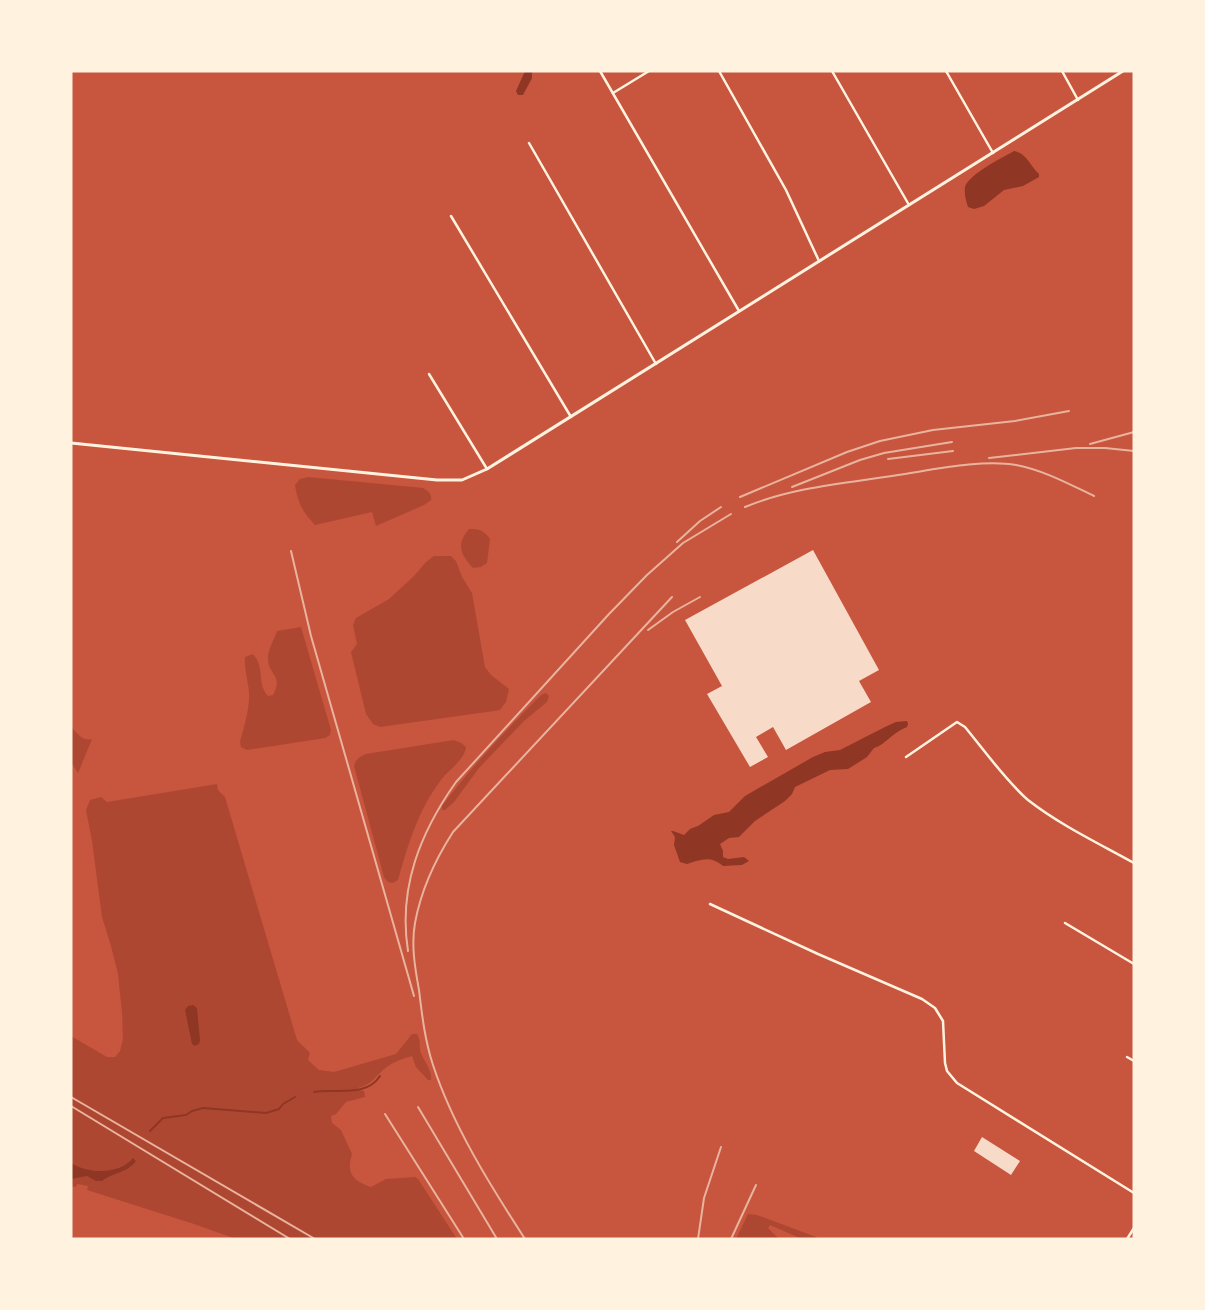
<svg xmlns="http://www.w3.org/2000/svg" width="1205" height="1310" font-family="'DejaVu Sans',sans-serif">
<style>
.green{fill:#ae4732}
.water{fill:#8f3625}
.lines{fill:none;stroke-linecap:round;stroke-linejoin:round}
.stream{stroke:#8f3625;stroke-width:2}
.building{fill:#f7dbc8}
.minor{stroke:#fff3e0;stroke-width:2.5}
.tertiary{stroke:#fff3e0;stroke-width:3}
.rail{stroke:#e9b49f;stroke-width:2}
</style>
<rect width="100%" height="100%" fill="#c8553d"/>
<g class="green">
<path d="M308,477L423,488C428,491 432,493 431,500L424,505L376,526L372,512L315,525C302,511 298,503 295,485L300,479Z"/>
<path d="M469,529C479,529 484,530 490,539L487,563L481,567L473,568C460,554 456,544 469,529Z"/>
<polygon points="434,556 451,556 456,561 462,577 472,593 485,667 491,675 509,689 506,702 500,710 494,711 380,727 373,724 366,714 351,652 357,644 353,625 356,618 389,599 414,576 426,562"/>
<path d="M301,627L331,730L330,735L325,738L247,750L241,747L240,742C244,726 250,709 249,692C248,680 244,669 245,657L253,654C266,669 256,682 268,696L273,695C284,674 268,676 268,658C268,649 274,640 277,631Z"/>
<path d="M546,693L549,696L547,702L524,721L479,768L454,802L445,810H442V806C472,766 506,730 541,695Z"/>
<path d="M71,727C77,733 83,742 92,739L78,773L71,762Z"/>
<path d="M454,740L461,743L466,747C464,761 449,769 441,780C418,810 408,845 398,880L393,883L388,882L384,877L354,766C356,759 359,757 366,754Z"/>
<path d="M217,784L218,790L225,797L297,1040L310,1053L308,1060L319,1070L334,1072L396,1054L412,1034H417C422,1043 418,1047 421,1053C424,1062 432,1069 431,1080H428L416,1067L412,1056C401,1059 391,1063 383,1070C373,1079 372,1084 358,1088V1090L364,1091L365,1097L346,1102L336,1114L331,1116L332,1123L341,1130L352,1154C346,1174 353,1181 371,1187L386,1179L415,1177L418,1179L457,1239H236L194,1224L87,1190L88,1186L77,1184L76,1187L71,1186V1036L107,1057H115L120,1051L123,1039L122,1013L118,974L111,946L102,917L92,841L86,810L90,800L101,797L107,802Z"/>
<polygon points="748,1214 757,1215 816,1237 818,1239 802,1239 770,1225 768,1228 779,1239 736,1239"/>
</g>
<g class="water">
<polygon points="525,71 532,71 532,78 523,95 518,95 516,91"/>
<path d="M1014,151C1027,153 1030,166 1039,174V177L1023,186L1004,190L984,206L974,209L968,207C966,201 964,194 965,187C969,174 1002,158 1014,151Z"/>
<path d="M907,721L908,724L907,727C893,732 885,745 874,748L867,757L848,769L830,770L795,787L792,794L785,801L755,821L739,837L729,838L720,844L723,851V857L728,859L744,857L749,861L742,865L723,866C710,855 700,860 687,864L680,862L674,845L675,837L671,831H673L684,835L690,829L698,826L714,815L729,812L745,796L813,757L825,752L840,750L885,727L896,722Z"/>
<polygon points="193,1005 197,1008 200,1040 199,1044 195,1046 192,1044 185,1010 188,1006"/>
<path d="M133,1158L136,1161C127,1173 114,1172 102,1181H96L87,1176L71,1179V1163C88,1174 119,1175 133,1158Z"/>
</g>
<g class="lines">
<g class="stream">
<path d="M314,1092C335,1088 366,1098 380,1076"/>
<polyline points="150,1131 163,1118 186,1115 192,1111 203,1108 266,1113 279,1109 283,1104 295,1097"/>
</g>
</g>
<g class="building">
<polygon points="813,550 879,670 859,681 871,702 786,750 773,727 756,737 768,757 750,767 707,694 722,686 685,620"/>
<polygon points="982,1137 1020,1161 1011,1175 974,1151"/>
</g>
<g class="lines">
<g class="minor">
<polyline points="600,71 739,311"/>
<polyline points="719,71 786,190 819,261"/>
<polyline points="832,71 909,205"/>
<polyline points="946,71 993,153"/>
<polyline points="1062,71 1078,100"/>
<polyline points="613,93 649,71"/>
<polyline points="529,143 656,364"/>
<polyline points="451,216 571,417"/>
<polyline points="429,374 487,469"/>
<path d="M906,757L957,722L965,727C983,749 1007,782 1028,800C1060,825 1098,843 1134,863"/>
<polyline points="710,904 818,954 922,999 935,1008 943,1021 945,1063 947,1071 957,1083 1134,1193"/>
<polyline points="1065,923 1134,964"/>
<polyline points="1127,1057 1134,1061"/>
<polyline points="1127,1239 1134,1228"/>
</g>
<polyline class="tertiary" points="71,443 437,480 462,480 487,469 1123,71"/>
<g class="rail">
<polyline points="1090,444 1134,432"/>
<polyline points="989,458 1076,448 1105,448 1134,451"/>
<polyline points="888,459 953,451"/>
<polyline points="792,487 860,460 884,453 952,442"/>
<polyline points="740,497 847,452 880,441 933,430 1015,421 1069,411"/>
<path d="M745,507C793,487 847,483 898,475C932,470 982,459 1016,465C1043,470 1069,484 1094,496"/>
<polyline points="677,542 700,521 721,507"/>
<polyline points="291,551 311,636 414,996"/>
<polyline points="648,630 673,612 700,597"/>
<path d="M408,951C398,888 420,833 456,782L609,614L647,575L683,543L731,514"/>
<polyline points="71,1097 315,1239"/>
<polyline points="71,1106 290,1239"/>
<polyline points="418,1107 497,1239"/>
<polyline points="385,1114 464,1239"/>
<path d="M525,1239C490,1185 453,1126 433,1065C425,1041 422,1015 419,990C415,968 411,945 415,923C421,890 435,860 453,832L672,597"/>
<polyline points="698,1239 704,1198 721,1147"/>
<polyline points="731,1239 756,1185"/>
</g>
</g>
<rect width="1205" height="1310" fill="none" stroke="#fff3e0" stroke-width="145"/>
</svg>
